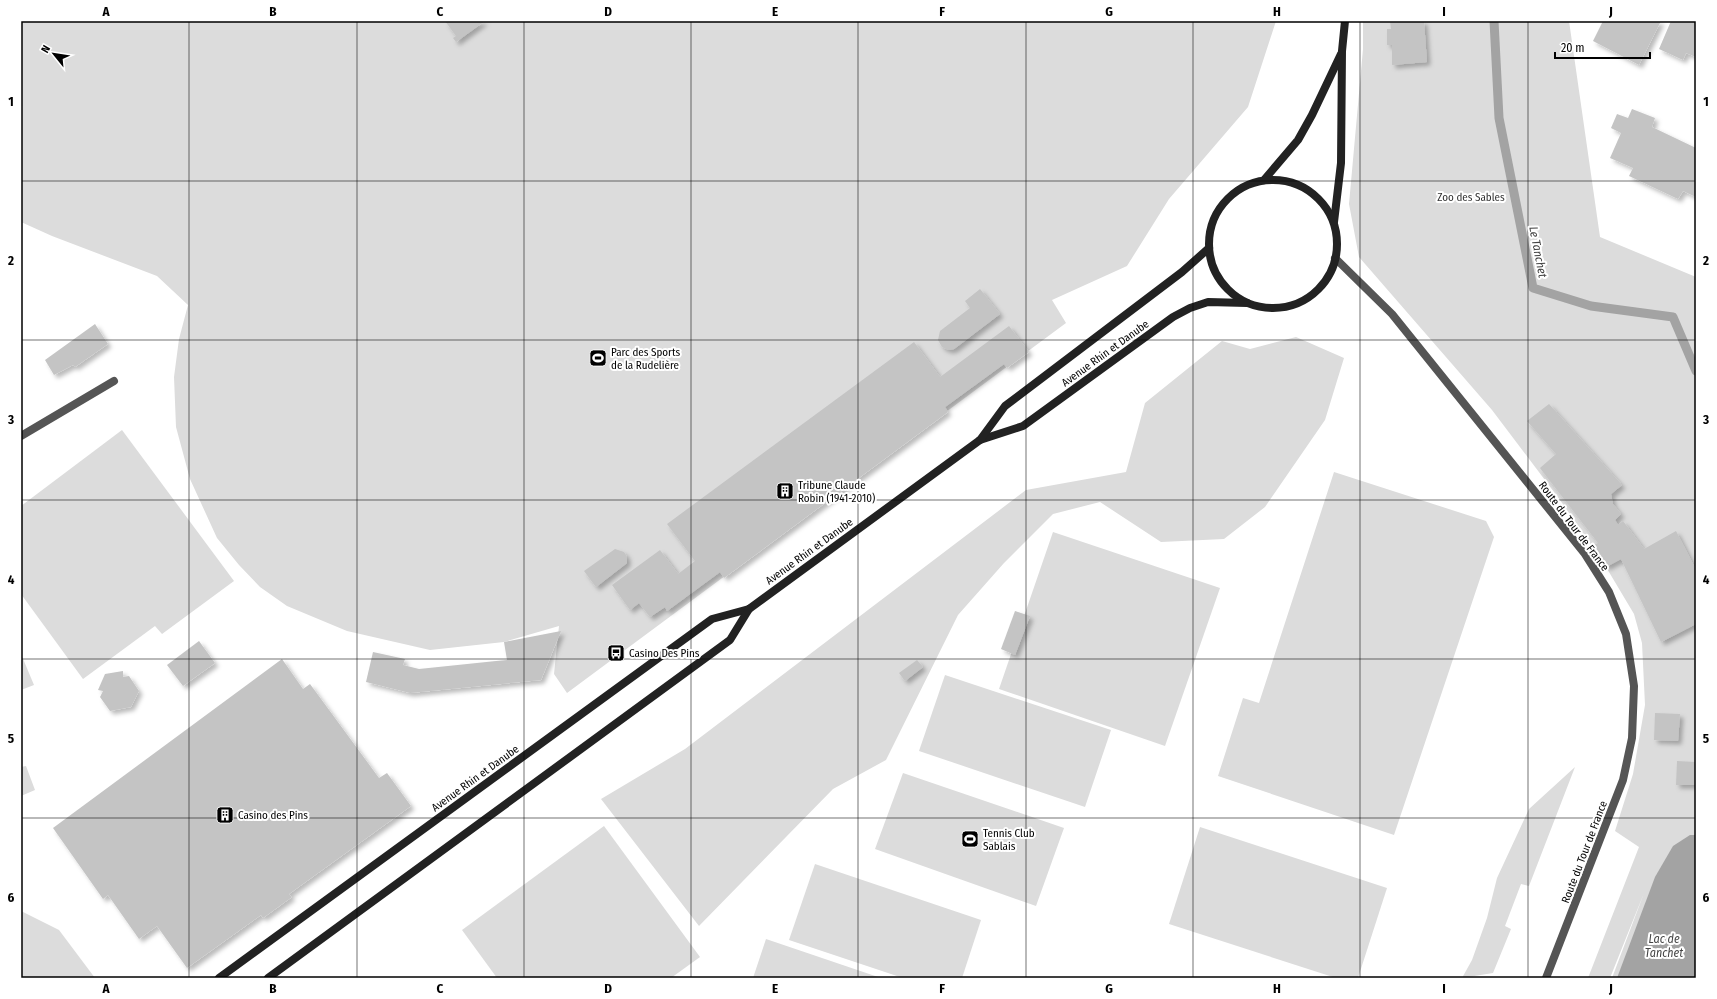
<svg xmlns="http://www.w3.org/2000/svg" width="1717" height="999" font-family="'Fira Sans Condensed',sans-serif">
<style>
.green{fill:#dcdcdc}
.water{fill:#a3a3a3}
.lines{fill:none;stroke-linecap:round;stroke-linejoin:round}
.stream{stroke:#a3a3a3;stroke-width:9}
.building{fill:#c4c4c4;filter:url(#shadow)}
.lane{stroke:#555;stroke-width:8}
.street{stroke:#555;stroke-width:8}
.secondary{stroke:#222;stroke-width:8}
.grid{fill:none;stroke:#000;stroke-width:1;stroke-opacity:0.55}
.labels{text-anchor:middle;stroke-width:4;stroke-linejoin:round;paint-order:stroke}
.park-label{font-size:11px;fill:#333;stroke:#fff}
.poi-label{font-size:11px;fill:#000;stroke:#fff;text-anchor:start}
.street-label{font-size:11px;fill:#000;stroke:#fff}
.water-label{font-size:12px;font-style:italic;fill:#444;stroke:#fff}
.neatline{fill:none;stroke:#000;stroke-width:1.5}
.grid-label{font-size:13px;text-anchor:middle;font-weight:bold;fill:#000}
</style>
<defs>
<filter id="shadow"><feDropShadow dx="3.5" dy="3.5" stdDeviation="2" flood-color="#0004"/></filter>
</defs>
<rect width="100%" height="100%" fill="#fff"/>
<g class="green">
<polygon points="21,21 1276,21 1248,107 1169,199 1127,266 1052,300 1066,323 567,693 554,674 559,626 504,642 430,650 347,631 287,606 260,587 239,565 217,538 190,479 176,427 174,377 179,339 188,305 157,276 52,236 21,222"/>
<polygon points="1363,21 1569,21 1600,237 1696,277 1696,978 1612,978 1644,893 1610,978 1588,978 1639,847 1615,831 1633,774 1645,705 1642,643 1634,614 1606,567 1560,500 1492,410 1359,257 1349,204 1363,49"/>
<polygon points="1296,337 1344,358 1325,420 1265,507 1224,539 1161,542 1100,502 1053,514 1004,563 958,615 886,760 833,789 699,926 601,799 685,749 1026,490 1126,472 1145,403 1222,341 1250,349"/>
<polygon points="122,430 234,581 162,634 155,626 83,679 21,594 21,506"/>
<polygon points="1334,472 1486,521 1494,537 1394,835 1218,776 1243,698 1259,703"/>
<polygon points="1053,532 1220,588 1165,746 999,689"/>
<polygon points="21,654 34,685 21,690"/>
<polygon points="945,675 1111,730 1085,807 919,751"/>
<polygon points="26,766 35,790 21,796 21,767"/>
<polygon points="1575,767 1529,886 1521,884 1505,926 1511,929 1493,973 1462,978 1472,960 1487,918 1497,878 1529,809"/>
<polygon points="903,773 1064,828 1036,906 875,849"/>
<polygon points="604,826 700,957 671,978 497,978 462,930"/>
<polygon points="1200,827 1387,888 1358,978 1336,978 1169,924"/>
<polygon points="815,864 981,920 962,978 903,978 789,940"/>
<polygon points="21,911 59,930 95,978 21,978"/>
<polygon points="766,939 881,978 753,978"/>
</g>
<polygon class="water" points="1690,835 1696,835 1696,978 1617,978 1655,877 1673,846"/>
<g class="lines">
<polyline class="stream" points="1494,21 1499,118 1533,288 1591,306 1673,317 1696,371"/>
</g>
<g class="building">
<polygon points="445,21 485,21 456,42 453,38 456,36"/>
<polygon points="1390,21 1424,21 1427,62 1392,65 1392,45 1387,45 1387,29 1391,29"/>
<polygon points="1603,21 1661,21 1639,65 1593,41"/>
<polygon points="1671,21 1696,21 1696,57 1686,53 1683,60 1659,49"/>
<polygon points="1632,109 1655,118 1652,127 1696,148 1696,197 1683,191 1678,199 1629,176 1633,168 1610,158 1621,133 1611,128 1617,114 1628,118"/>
<polygon points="980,289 1000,314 954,349 949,350 942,347 938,340 940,331 970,308 965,301"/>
<polygon points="95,324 108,344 75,367 73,365 54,375 45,360"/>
<polygon points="1009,326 1029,352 1007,368 1004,364 956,399 945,407 948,412 724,578 720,572 667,611 665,607 650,617 639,603 630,610 612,585 660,550 678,574 695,561 667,524 914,342 940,377"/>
<polygon points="1549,404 1622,485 1611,494 1613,504 1621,514 1615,520 1618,525 1623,521 1644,549 1676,531 1696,570 1696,624 1661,642 1621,559 1606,567 1592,546 1598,543 1540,468 1556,454 1527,421"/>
<polygon points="615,549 624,552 627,557 627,563 596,587 584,571"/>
<polygon points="1015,611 1030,616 1015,655 1001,649"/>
<polygon points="561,631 541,680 410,693 366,682 373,652 405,659 403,665 419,669 496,661 507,660 504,642"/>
<polygon points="199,641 215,663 183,686 167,665"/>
<polygon points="282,659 303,689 310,684 379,778 387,773 411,806 289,894 292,897 263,918 261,915 187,968 157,926 139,939 108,895 103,899 53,828"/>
<polygon points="917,660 923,667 905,681 899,673"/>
<polygon points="123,671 123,677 129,676 139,691 131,707 110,711 100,697 103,691 98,690 105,674"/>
<polygon points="1655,713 1680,714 1678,741 1654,740"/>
<polygon points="1677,761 1695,762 1695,785 1676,785"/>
</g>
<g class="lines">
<polyline class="lane" points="21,436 114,381"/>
<polyline class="street" points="1335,258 1392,314 1585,554 1609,592 1626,634 1634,686 1632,738 1623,780 1546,978"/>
<g class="secondary">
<polyline points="1264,180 1298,140 1312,115 1341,54"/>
<circle cx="1273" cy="244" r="64"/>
<polyline points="1334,222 1341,163 1342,51 1345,21"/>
<polyline points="980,440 1023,426 1173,317 1190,308 1208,302 1247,303"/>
<polyline points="219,978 712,619 749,609 980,440 1005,406 1182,272 1209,248"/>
<polyline points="268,978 730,640 749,609"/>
</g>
</g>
<path class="grid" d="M189,21V978M357,21V978M524,21V978M691,21V978M858,21V978M1026,21V978M1193,21V978M1360,21V978M1528,21V978M21,181H1696M21,340H1696M21,500H1696M21,659H1696M21,818H1696"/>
<defs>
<g id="stadium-square" transform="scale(0.9)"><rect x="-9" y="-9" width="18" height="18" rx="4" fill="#000" stroke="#fff"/><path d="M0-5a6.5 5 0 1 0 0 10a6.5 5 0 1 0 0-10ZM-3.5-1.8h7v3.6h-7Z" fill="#fff"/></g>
<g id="building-square" transform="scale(0.9)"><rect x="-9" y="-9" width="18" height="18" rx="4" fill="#000" stroke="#fff"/><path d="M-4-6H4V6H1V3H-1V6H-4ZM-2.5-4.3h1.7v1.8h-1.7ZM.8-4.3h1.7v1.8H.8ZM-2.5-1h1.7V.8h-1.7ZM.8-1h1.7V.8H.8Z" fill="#fff"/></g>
<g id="bus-square" transform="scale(0.9)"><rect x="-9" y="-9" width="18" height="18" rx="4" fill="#000" stroke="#fff"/><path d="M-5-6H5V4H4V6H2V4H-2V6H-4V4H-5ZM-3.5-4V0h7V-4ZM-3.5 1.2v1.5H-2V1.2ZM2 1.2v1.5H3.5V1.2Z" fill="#fff"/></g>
</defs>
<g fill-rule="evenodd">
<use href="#stadium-square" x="598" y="358"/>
<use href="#building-square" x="785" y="491"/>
<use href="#bus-square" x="616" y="653"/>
<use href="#building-square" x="225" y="815"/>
<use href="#stadium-square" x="970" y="839"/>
</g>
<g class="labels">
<g class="park-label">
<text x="1471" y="201">Zoo des Sables</text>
</g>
<g class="poi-label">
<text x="611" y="356">Parc des Sports<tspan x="611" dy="13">de la Rudelière</tspan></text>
<text x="798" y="489">Tribune Claude<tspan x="798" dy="13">Robin (1941-2010)</tspan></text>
<text x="629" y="657">Casino Des Pins</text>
<text x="238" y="819">Casino des Pins</text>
<text x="983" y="837">Tennis Club<tspan x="983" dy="13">Sablais</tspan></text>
</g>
<g class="street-label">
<text transform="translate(1105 353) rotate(-36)" y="4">Avenue Rhin et Danube</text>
<text transform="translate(1574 526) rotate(53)" y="4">Route du Tour de France</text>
<text transform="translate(809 551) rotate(-36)" y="4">Avenue Rhin et Danube</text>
<text transform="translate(475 778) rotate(-36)" y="4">Avenue Rhin et Danube</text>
<text transform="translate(1584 852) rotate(-69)" y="4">Route du Tour de France</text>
</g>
<g class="water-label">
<text transform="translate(1538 252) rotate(79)" y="4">Le Tanchet</text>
<text x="1664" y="943">Lac de<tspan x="1664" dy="14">Tanchet</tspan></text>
</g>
</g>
<rect width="1717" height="999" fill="none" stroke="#ffffff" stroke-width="44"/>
<g transform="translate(54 54) rotate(300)" stroke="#ffffff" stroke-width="3" paint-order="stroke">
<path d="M0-3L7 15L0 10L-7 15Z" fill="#000000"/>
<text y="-6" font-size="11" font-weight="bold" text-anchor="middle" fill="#000000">N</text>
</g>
<path d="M1555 52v6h95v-6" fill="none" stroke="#000000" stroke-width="2"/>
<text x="1561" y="52" font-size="12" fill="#000000" stroke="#ffffff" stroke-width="3" paint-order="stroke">20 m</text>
<rect x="22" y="22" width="1673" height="955" class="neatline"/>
<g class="grid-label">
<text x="106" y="16">A</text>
<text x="273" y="16">B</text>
<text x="440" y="16">C</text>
<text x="608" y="16">D</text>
<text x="775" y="16">E</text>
<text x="942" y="16">F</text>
<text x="1109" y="16">G</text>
<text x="1277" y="16">H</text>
<text x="1444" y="16">I</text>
<text x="1611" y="16">J</text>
<text x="11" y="106">1</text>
<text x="1706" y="106">1</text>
<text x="11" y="265">2</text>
<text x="1706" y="265">2</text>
<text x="11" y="424">3</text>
<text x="1706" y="424">3</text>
<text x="11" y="584">4</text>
<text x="1706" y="584">4</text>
<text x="11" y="743">5</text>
<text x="1706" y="743">5</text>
<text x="11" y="902">6</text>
<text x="1706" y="902">6</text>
<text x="106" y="993">A</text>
<text x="273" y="993">B</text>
<text x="440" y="993">C</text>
<text x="608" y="993">D</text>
<text x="775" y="993">E</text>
<text x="942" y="993">F</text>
<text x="1109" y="993">G</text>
<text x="1277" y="993">H</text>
<text x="1444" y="993">I</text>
<text x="1611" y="993">J</text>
</g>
</svg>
